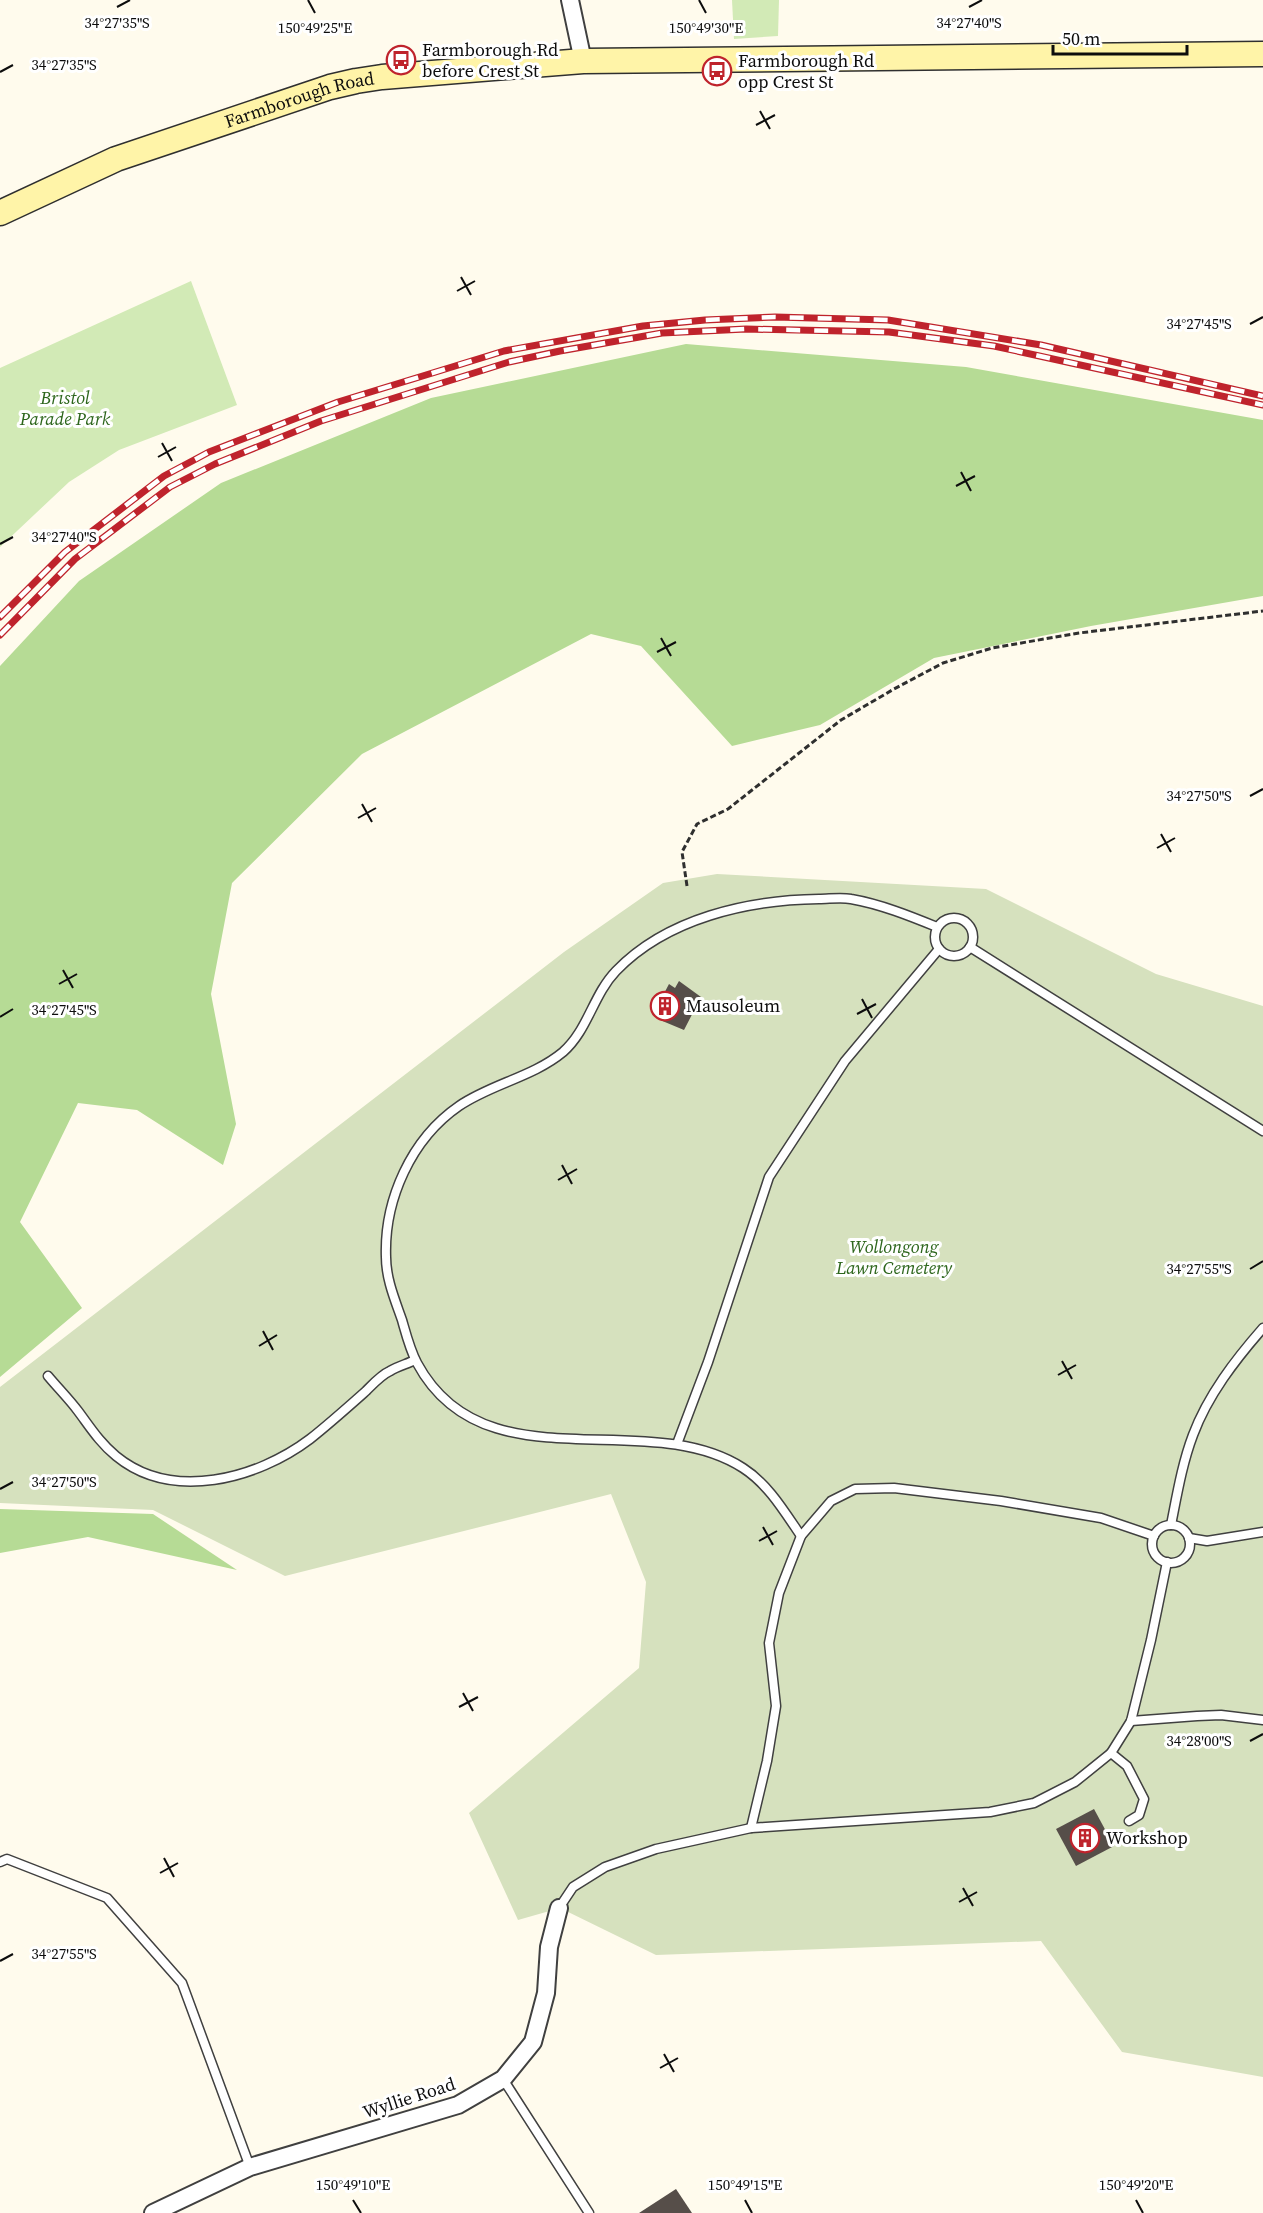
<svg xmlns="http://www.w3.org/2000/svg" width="1263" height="2213" font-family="'Source Serif 4',serif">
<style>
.green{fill:#d2eab6}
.forest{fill:#b6db95}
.cemetery{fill:#d6e1be}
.building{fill:#564e49}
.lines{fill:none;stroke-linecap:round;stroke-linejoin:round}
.lane-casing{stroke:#404040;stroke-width:11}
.street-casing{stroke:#404040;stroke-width:20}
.secondary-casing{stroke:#2f2f2f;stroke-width:27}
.path{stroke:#2f2f2f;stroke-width:3;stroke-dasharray:6 3;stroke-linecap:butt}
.lane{stroke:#fff;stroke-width:8}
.street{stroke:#fff;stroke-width:16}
.secondary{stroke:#fff4a8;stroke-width:24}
.rail-casing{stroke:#bf232c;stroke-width:7}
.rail{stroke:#fff;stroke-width:4.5;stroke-dasharray:14;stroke-linecap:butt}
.ticks{fill:none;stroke:#0d0d0d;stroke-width:2}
.labels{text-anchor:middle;stroke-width:6;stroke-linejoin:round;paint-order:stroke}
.poi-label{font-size:18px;fill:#0d0d0d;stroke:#fff;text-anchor:start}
.street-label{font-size:18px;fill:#0d0d0d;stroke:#fff}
.park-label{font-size:18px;font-style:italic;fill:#2d661c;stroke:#fff}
.ticks-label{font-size:15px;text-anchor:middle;fill:#0d0d0d;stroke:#fff;stroke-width:6;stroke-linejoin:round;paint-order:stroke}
</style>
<rect width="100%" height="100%" fill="#fffbed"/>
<g class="green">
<polygon points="732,0 779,0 778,36 734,39"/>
<polygon points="191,281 237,405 119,450 69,482 0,547 0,368"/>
</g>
<g class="forest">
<polygon points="686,344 966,367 1263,420 1263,596 1091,626 934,658 820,725 732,746 641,646 591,634 362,754 232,883 211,994 236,1124 223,1165 137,1110 78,1103 20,1222 82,1308 0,1377 0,666 79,581 221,483 431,398"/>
<polygon points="0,1509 153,1514 237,1570 88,1537 0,1553"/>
</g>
<polygon class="cemetery" points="717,874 986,889 1156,974 1263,1006 1263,2077 1122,2052 1041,1941 656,1955 560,1908 518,1920 469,1813 639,1668 646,1582 611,1494 285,1576 153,1510 0,1503 0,1387 564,952 663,883"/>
<g class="building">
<polygon points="679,981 701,997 684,1030 660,1020 665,1008 658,1005 669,984 675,988"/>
<polygon points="1094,1809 1114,1846 1076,1866 1056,1829"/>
<polygon points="676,2189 692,2213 639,2213"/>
</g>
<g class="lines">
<g class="lane-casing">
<g id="lane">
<circle cx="954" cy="937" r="19"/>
<polyline points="970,947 1263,1131"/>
<path d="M48,1376C58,1388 69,1399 78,1411C90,1427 100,1443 116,1456C172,1502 257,1479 310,1439C329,1424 348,1407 366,1391C373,1384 381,1375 390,1371C398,1366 407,1364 415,1360"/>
<polyline points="677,1444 708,1362 769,1177 845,1061 939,949"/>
<path d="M1171,1525C1177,1495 1182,1464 1193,1435C1208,1395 1235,1360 1263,1328"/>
<circle cx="1171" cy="1544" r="19"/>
<path d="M801,1536C784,1511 768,1484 743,1468C645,1405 484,1488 417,1363C410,1350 406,1334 402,1320C395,1300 386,1279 386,1257C384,1200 411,1139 459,1106C491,1084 533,1077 563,1052C588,1030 593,995 616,971C667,918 748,900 819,899C829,899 841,897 851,899C880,904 910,916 937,927"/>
<polyline points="1189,1538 1207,1541 1263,1532"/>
<polyline points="1131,1721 1197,1716 1221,1715 1263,1720"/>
<polyline points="1111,1753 1127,1766 1144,1799 1139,1815 1129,1821"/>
<polyline points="751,1828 767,1761 776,1706 769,1643 779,1593 801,1536 831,1501 855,1489 894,1488 1001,1501 1101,1518 1154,1536"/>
<polyline points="0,1862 7,1859 107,1898 182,1983 250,2167"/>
<polyline points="559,1908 573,1887 605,1867 656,1849 751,1828 990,1812 1034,1803 1075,1782 1111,1753 1131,1721 1151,1640 1167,1562"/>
<polyline points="503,2079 589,2213"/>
</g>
</g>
<g class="street-casing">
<g id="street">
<polyline points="570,0 583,61"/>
<polyline points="153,2213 250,2167 458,2105 503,2079 533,2042 546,1993 549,1947 559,1908"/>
</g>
</g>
<g class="secondary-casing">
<g id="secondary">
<path id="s1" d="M0,213L116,159L330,87L356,81L382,77L583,61L1263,54"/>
</g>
</g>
<polyline class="path" points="687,886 682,852 697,824 728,809 841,720 894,689 943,663 992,648 1079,633 1263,611"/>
<use href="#lane" class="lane"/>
<use href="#street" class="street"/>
<use href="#secondary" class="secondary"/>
<g class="rail-casing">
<g id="rail">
<polyline points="0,617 65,552 164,476 209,452 338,402 504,351 643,326 705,320 775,317 888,320 1041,345 1263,396"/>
<polyline points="0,635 75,559 170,487 215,464 321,421 509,362 560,351 662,333 746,329 889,332 994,346 1263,405"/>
</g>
</g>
<use href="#rail" class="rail"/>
</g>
<path class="ticks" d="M308,0L315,13M699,0L706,13M117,7L130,0M969,7L982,0M0,72L13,65M760,111L770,129M756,125L775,115M461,277L471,295M457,291L475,281M1250,324L1263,317M162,443L172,461M158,457L176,447M961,472L971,491M956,486L975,476M0,544L13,537M661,638L671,656M657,652L676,642M1250,796L1263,789M362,804L372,822M358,818L376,808M1161,834L1171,852M1157,848L1175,838M63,970L73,988M59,984L77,974M862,999L872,1018M857,1014L876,1004M0,1017L13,1009M562,1165L572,1184M558,1180L577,1169M1250,1269L1263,1261M263,1331L273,1350M259,1346L277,1335M1062,1361L1072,1379M1058,1375L1076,1365M0,1489L13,1482M763,1527L773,1545M759,1541L777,1531M463,1693L473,1711M459,1707L478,1697M1250,1741L1263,1734M164,1858L174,1877M160,1873L178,1863M963,1888L973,1906M959,1902L977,1892M0,1961L13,1954M664,2054L674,2072M660,2068L678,2058M353,2200L361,2213M745,2200L752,2213M1136,2200L1143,2213"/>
<defs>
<g id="bus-ring" transform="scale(1.5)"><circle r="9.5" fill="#fff" stroke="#bf232c" stroke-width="1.5"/><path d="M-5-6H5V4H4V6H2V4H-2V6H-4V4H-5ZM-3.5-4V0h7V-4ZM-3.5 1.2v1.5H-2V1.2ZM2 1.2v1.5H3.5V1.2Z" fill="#bf232c"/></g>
<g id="building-ring" transform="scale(1.5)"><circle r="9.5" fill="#fff" stroke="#bf232c" stroke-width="1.5"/><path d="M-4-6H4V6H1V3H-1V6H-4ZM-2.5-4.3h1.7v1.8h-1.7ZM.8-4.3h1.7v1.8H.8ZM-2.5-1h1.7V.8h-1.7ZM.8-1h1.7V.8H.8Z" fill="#bf232c"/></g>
</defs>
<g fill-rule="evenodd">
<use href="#bus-ring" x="401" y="60"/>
<use href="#bus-ring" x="717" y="71"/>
<use href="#building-ring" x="665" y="1006"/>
<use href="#building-ring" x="1085" y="1838"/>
</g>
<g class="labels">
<g class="poi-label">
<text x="422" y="56">Farmborough Rd<tspan x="422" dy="21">before Crest St</tspan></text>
<text x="738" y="67">Farmborough Rd<tspan x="738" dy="21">opp Crest St</tspan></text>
<text x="686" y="1012">Mausoleum</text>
<text x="1106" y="1844">Workshop</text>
</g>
<g class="street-label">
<text dy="6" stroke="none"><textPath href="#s1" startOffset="321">Farmborough Road</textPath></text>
<text transform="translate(409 2098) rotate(-18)" y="6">Wyllie Road</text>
</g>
<g class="park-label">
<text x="65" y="404">Bristol<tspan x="65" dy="21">Parade Park</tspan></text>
<text x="894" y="1253">Wollongong<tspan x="894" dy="21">Lawn Cemetery</tspan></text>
</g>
</g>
<g class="ticks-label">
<text x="969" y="28">34°27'40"S</text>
<text x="117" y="28">34°27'35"S</text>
<text x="315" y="33">150°49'25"E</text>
<text x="706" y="33">150°49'30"E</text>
<text x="64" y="70">34°27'35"S</text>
<text x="1199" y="329">34°27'45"S</text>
<text x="64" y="542">34°27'40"S</text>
<text x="1199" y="801">34°27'50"S</text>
<text x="64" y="1015">34°27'45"S</text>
<text x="1199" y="1274">34°27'55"S</text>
<text x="64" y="1487">34°27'50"S</text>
<text x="1199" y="1746">34°28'00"S</text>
<text x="64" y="1959">34°27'55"S</text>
<text x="353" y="2190">150°49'10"E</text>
<text x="745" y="2190">150°49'15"E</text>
<text x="1136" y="2190">150°49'20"E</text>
</g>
<path d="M1053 45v9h134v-9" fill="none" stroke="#0d0d0d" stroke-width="3"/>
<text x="1062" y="45" font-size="18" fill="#0d0d0d" stroke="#ffffff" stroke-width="4.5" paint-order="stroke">50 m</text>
</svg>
